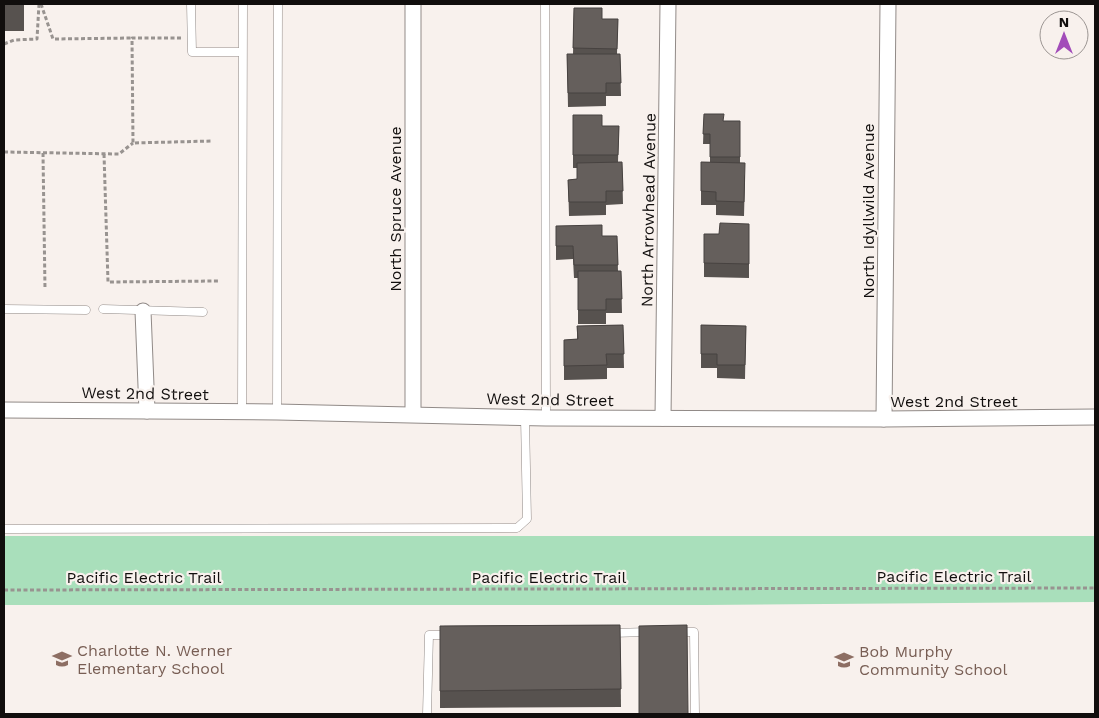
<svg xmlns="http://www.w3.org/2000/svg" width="1099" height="718" font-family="'Work Sans',sans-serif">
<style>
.green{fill:#a9dfbb}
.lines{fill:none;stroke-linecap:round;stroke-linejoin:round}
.service-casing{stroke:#918a87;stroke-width:9}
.minor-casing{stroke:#918a87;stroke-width:17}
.path{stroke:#989390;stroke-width:3;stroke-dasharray:4 2.5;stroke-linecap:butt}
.service{stroke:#fff;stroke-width:8}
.minor{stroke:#fff;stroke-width:15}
.wall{fill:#57524f}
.building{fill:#655f5c;stroke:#474240}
.labels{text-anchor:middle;stroke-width:4.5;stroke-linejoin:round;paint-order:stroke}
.street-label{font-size:16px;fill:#110e0d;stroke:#f8f1ed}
.education-label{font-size:16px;fill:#785e54;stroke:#f8f1ed;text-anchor:start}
</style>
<rect width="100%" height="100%" fill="#f8f1ed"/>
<polygon class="green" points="4,536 1095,536 1095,602 704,605 4,605"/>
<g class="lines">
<g class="service-casing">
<g id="service">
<polyline points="191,4 192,52 242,52"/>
<polyline points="545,4 546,418"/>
<polyline points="4,309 86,310"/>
<polyline points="103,309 203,312"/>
<polyline points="242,412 243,4"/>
<polyline points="277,412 278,4"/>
<polyline points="4,529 517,528 527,519 525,418"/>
<polyline points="677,632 694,632 695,714"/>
<polyline points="612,633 648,632"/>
<polyline points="427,714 429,635 448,635"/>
</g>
</g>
<g class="minor-casing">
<g id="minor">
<polyline points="143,311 147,411"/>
<polyline points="4,410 277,412 546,418 884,419 1095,417"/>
<polyline points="413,414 413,4"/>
<polyline points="663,418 668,4"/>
<polyline points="884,419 888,4"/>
</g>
</g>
<g class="path">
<polyline points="41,4 53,39 132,38"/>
<polyline points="181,38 132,38 133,143 212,141"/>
<polyline points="4,44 14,40 37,39 39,4"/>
<polyline points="4,152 119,154 133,143"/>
<polyline points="43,153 45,289"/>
<polyline points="104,154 108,282 218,281"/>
<polyline points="4,590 1095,588"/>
</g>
<use href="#service" class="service"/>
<use href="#minor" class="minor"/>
</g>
<g class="wall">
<rect x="4" y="4" width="20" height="27"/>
<polygon points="574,8 602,19 618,19 617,54 620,54 621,96 606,96 606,106 568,107 567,54 573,54"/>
<polygon points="704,114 724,121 740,121 740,163 745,177 744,216 716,215 716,205 701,205 701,162 710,162 710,144 703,144"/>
<polygon points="573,115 602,126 619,126 618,162 622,162 623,204 606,205 606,215 569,216 568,180 577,179 577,168 573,168"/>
<polygon points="749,224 749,278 704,277 704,234 719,234"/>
<polygon points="556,226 602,236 617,236 618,271 621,271 622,313 606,313 606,324 578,324 578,278 574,278 573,259 556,260"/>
<polygon points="623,325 624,368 607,368 607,379 564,380 564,340 577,339 577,326"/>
<polygon points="701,325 746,326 745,379 717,378 717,368 701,368"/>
<polygon points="620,625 621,707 440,708 440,626"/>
</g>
<g class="building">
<polygon points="574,8 602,8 602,19 618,19 617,49 573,48"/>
<polygon points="567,54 620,54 621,83 606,83 606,93 568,93"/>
<polygon points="704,114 724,114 723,121 740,121 740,157 710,157 710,134 703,134"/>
<polygon points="573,115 602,115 602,126 619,126 618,155 573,155"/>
<polygon points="622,162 623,191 606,191 606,202 569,202 568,180 577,179 577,163"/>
<polygon points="701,162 745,163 744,202 716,201 716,192 701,191"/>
<polygon points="720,223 749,224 749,264 704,263 704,234 719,234"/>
<polygon points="602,225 602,236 617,236 618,265 574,265 573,246 556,246 556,226"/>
<polygon points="578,271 621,271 622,299 606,299 606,310 578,310"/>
<polygon points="623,325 624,354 606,354 607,365 564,366 564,340 578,339 577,326"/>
<polygon points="701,325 746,326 745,365 717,365 717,354 701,354"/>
<polygon points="620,625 621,689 440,691 440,626"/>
<polygon points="687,625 688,714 639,714 639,626"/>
</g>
<defs>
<g id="school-bare" transform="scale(1.5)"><path d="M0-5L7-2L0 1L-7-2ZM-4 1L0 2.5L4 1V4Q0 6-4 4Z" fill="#8d6e63" stroke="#f8f1ed" stroke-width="2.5" paint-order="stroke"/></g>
</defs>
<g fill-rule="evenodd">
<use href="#school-bare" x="62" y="659"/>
<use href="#school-bare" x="844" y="660"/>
</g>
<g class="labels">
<g class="street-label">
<text transform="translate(395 209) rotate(-90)" y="6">North Spruce Avenue</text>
<text transform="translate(648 210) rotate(-89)" y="6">North Arrowhead Avenue</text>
<text transform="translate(868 211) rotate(-90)" y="6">North Idyllwild Avenue</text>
<text transform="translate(145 393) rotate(1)" y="6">West 2nd Street</text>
<text transform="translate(550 399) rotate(1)" y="6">West 2nd Street</text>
<text x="954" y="407">West 2nd Street</text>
<text x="954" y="582">Pacific Electric Trail</text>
<text x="144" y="583">Pacific Electric Trail</text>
<text x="549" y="583">Pacific Electric Trail</text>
</g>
<g class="education-label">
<text x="77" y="656">Charlotte N. Werner<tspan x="77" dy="18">Elementary School</tspan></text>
<text x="859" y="657">Bob Murphy<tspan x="859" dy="18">Community School</tspan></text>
</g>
</g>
<rect width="1099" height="718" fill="none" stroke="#110e0d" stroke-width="10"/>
<g transform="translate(1064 35)"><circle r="24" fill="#f8f1ed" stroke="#9c9693"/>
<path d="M0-4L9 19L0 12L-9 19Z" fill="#a24cb9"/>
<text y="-8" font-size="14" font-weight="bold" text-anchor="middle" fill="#110e0d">N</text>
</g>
</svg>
